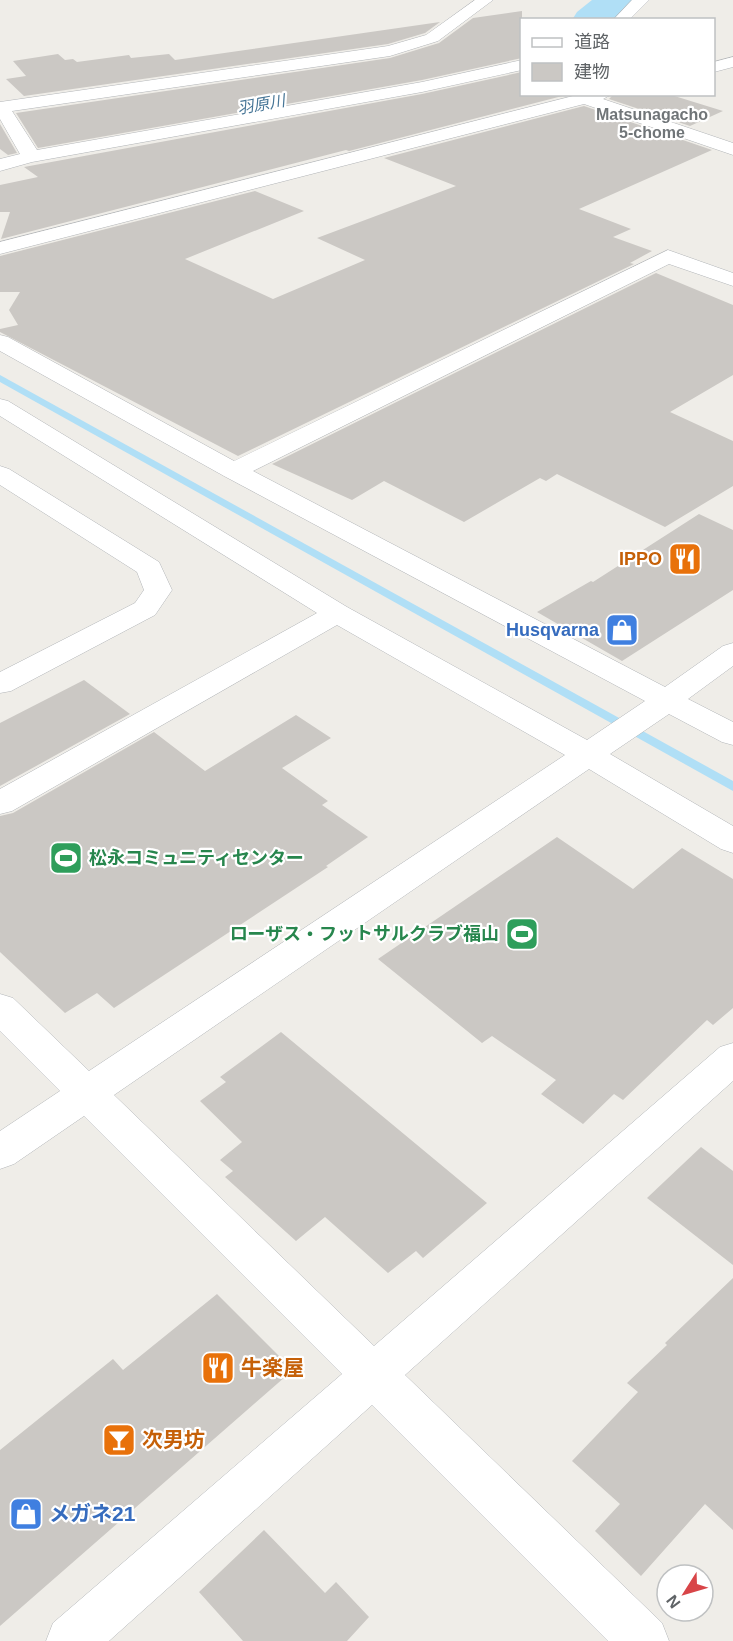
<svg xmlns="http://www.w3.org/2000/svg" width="733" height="1641" font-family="Helvetica,'Noto Sans JP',sans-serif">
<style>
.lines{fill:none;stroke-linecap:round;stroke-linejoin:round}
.stream{fill:#b0dff6;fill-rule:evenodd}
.river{fill:#b0dff6;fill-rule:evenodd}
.building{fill:#cbc8c4}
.minor-casing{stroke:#b2b5b8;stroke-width:1}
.minor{fill:#fff;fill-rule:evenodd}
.labels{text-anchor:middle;stroke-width:4.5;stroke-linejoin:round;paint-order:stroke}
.far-water-label{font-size:16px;font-style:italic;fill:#477697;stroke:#fff}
.far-neighbourhood-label{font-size:16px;font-weight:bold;fill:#707578;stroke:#fff}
.food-label{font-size:18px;font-weight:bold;fill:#c56008;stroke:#fff;text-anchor:end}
.shop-label{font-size:18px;font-weight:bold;fill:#366cbe;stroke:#fff;text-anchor:end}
.leisure-label{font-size:18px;font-weight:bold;fill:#27864d;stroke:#fff;text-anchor:start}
.near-food-label{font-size:21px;font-weight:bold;fill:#c56008;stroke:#fff;text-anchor:start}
.near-shop-label{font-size:21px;font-weight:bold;fill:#366cbe;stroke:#fff;text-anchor:start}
</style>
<rect width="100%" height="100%" fill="#efede8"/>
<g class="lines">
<polygon class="stream" points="0,375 733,781 733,791 0,382"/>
<polygon class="river" points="592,0 635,0 616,20 572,20 577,12"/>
</g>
<g class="building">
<polygon points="522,11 522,58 422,80 38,148 16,113 390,58 439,43 473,18"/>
<polygon points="440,22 425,33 388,44 24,96 6,79 26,76 13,61 58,54 65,60 73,59 77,62 129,55 131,58 169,54 175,60"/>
<polygon points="522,72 522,94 570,94 349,151 346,150 1,239 10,212 0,212 0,185 38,177 24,167 422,94"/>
<polygon points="614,94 668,94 723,111 690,126 609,99"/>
<polygon points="584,106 712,150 579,209 631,229 613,237 652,251 630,263 634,264 238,456 0,332 0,329 18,325 9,310 20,292 0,292 0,256 255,191 304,211 185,259 273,299 365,260 317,238 456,186 384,158"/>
<polygon points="0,124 17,153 8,155 0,149"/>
<polygon points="656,273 733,305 733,375 670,412 733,441 733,486 665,527 557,474 546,481 540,478 464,522 384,481 352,500 272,464"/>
<polygon points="699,514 733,530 733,590 622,661 537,612 591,581 593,582"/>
<polygon points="84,680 130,714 0,786 0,723"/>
<polygon points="296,715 331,738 282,768 328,801 322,805 368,837 326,866 328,867 114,1008 97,993 65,1013 0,952 0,816 13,813 154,732 205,771"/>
<polygon points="557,837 633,889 682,848 733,879 733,1008 713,1025 707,1020 623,1100 614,1094 583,1124 541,1094 556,1080 492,1036 482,1043 378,959"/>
<polygon points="281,1032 487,1203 423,1258 416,1251 388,1273 325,1217 296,1241 225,1177 233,1171 220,1160 242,1142 200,1101 226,1082 220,1077"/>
<polygon points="701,1147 733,1171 733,1265 647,1198"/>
<polygon points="733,1278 733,1530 705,1504 641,1576 595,1531 620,1504 572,1461 638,1392 627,1383 667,1345 665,1343"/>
<polygon points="217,1294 293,1370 0,1626 0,1450 113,1359 123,1370"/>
<polygon points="264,1530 325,1593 336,1582 369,1617 347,1641 243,1641 199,1592"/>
</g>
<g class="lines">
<g class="minor-casing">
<g id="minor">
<polygon points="475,0 493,0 438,41 390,56 12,111 37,150 422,82 522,60 522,70 422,92 32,162 0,171 0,159 20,154 0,119 0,102 388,46 426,35"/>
<polygon points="632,0 649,0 629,20 613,20"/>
<polygon points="733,57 733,67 714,72 714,62"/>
<polygon points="581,94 612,94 603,99 733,143 733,155 584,104 0,254 0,242"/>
<polygon points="668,250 733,273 733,286 669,264 253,471 665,687 723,646 733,643 733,666 688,699 733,722 733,745 722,742 669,714 610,754 733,826 733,853 721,849 589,769 114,1095 374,1346 720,1047 733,1043 733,1081 405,1375 662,1623 669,1641 608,1641 372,1405 109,1641 46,1641 53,1623 342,1374 84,1116 14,1164 0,1169 0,1131 60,1091 0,1031 0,994 13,998 89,1071 565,755 337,625 12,811 0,814 0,789 317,613 0,416 0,399 8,401 347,607 587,740 645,701 224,476 0,351 0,335 8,337 234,461"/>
<polygon points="0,466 9,469 159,562 172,590 155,615 11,691 0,693 0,672 135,603 144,590 137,572 0,485"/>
</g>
</g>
<use href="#minor" class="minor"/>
</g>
<defs>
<g id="restaurant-square" transform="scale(1.725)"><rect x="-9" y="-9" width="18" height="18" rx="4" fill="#e8710a" stroke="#fff"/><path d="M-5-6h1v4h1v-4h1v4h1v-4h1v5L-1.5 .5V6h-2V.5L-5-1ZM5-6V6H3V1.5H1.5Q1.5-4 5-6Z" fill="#fff"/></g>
<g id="shop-square" transform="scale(1.725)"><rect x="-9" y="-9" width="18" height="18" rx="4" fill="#3f7fe0" stroke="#fff"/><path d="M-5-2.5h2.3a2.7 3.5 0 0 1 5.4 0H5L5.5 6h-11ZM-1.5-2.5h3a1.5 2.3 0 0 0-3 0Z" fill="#fff"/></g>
<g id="stadium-square" transform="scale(1.725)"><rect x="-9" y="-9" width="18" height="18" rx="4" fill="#2e9e5b" stroke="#fff"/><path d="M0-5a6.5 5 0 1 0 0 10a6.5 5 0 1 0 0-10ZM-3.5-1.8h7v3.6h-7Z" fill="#fff"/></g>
<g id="bar-square" transform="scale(1.725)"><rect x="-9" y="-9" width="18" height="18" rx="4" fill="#e8710a" stroke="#fff"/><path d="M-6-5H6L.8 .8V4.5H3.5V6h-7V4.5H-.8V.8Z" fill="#fff"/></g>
</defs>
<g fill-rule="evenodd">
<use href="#restaurant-square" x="685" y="559"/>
<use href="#shop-square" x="622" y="630"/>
<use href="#stadium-square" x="66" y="858"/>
<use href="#stadium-square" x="522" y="934"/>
<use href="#restaurant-square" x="218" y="1368"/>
<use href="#bar-square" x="119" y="1440"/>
<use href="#shop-square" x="26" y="1514"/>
</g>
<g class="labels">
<g class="far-water-label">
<text transform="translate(261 104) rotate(-10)" y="6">羽原川</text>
</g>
<g class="far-neighbourhood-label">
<text x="652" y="120">Matsunagacho<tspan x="652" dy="18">5-chome</tspan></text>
</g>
<g class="food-label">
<text x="662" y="565">IPPO</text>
</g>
<g class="shop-label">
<text x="599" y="636">Husqvarna</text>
</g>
<g class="leisure-label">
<text x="89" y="864">松永コミュニティセンター</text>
<text x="499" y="940" text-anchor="end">ローザス・フットサルクラブ福山</text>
</g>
<g class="near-food-label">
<text x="241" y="1375">牛楽屋</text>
<text x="142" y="1447">次男坊</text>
</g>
<g class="near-shop-label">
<text x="49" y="1521">メガネ21</text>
</g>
</g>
<rect x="520" y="18" width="195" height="78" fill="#ffffff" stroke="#bfc1c2" stroke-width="1.5"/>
<rect x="532" y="38" width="30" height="9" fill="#ffffff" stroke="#bfc1c2" stroke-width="1.5"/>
<text x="574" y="48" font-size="18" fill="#5f6366">道路</text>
<rect x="532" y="63" width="30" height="18" fill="#cbc8c4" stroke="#bfc1c2" stroke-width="1.5"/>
<text x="574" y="78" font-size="18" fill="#5f6366">建物</text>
<g transform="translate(685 1593) rotate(233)"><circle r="28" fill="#ffffff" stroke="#bfc1c2" stroke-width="1.5"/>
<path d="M0-4.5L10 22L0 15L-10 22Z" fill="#d84548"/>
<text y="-9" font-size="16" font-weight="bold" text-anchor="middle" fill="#5f6366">N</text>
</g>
</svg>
